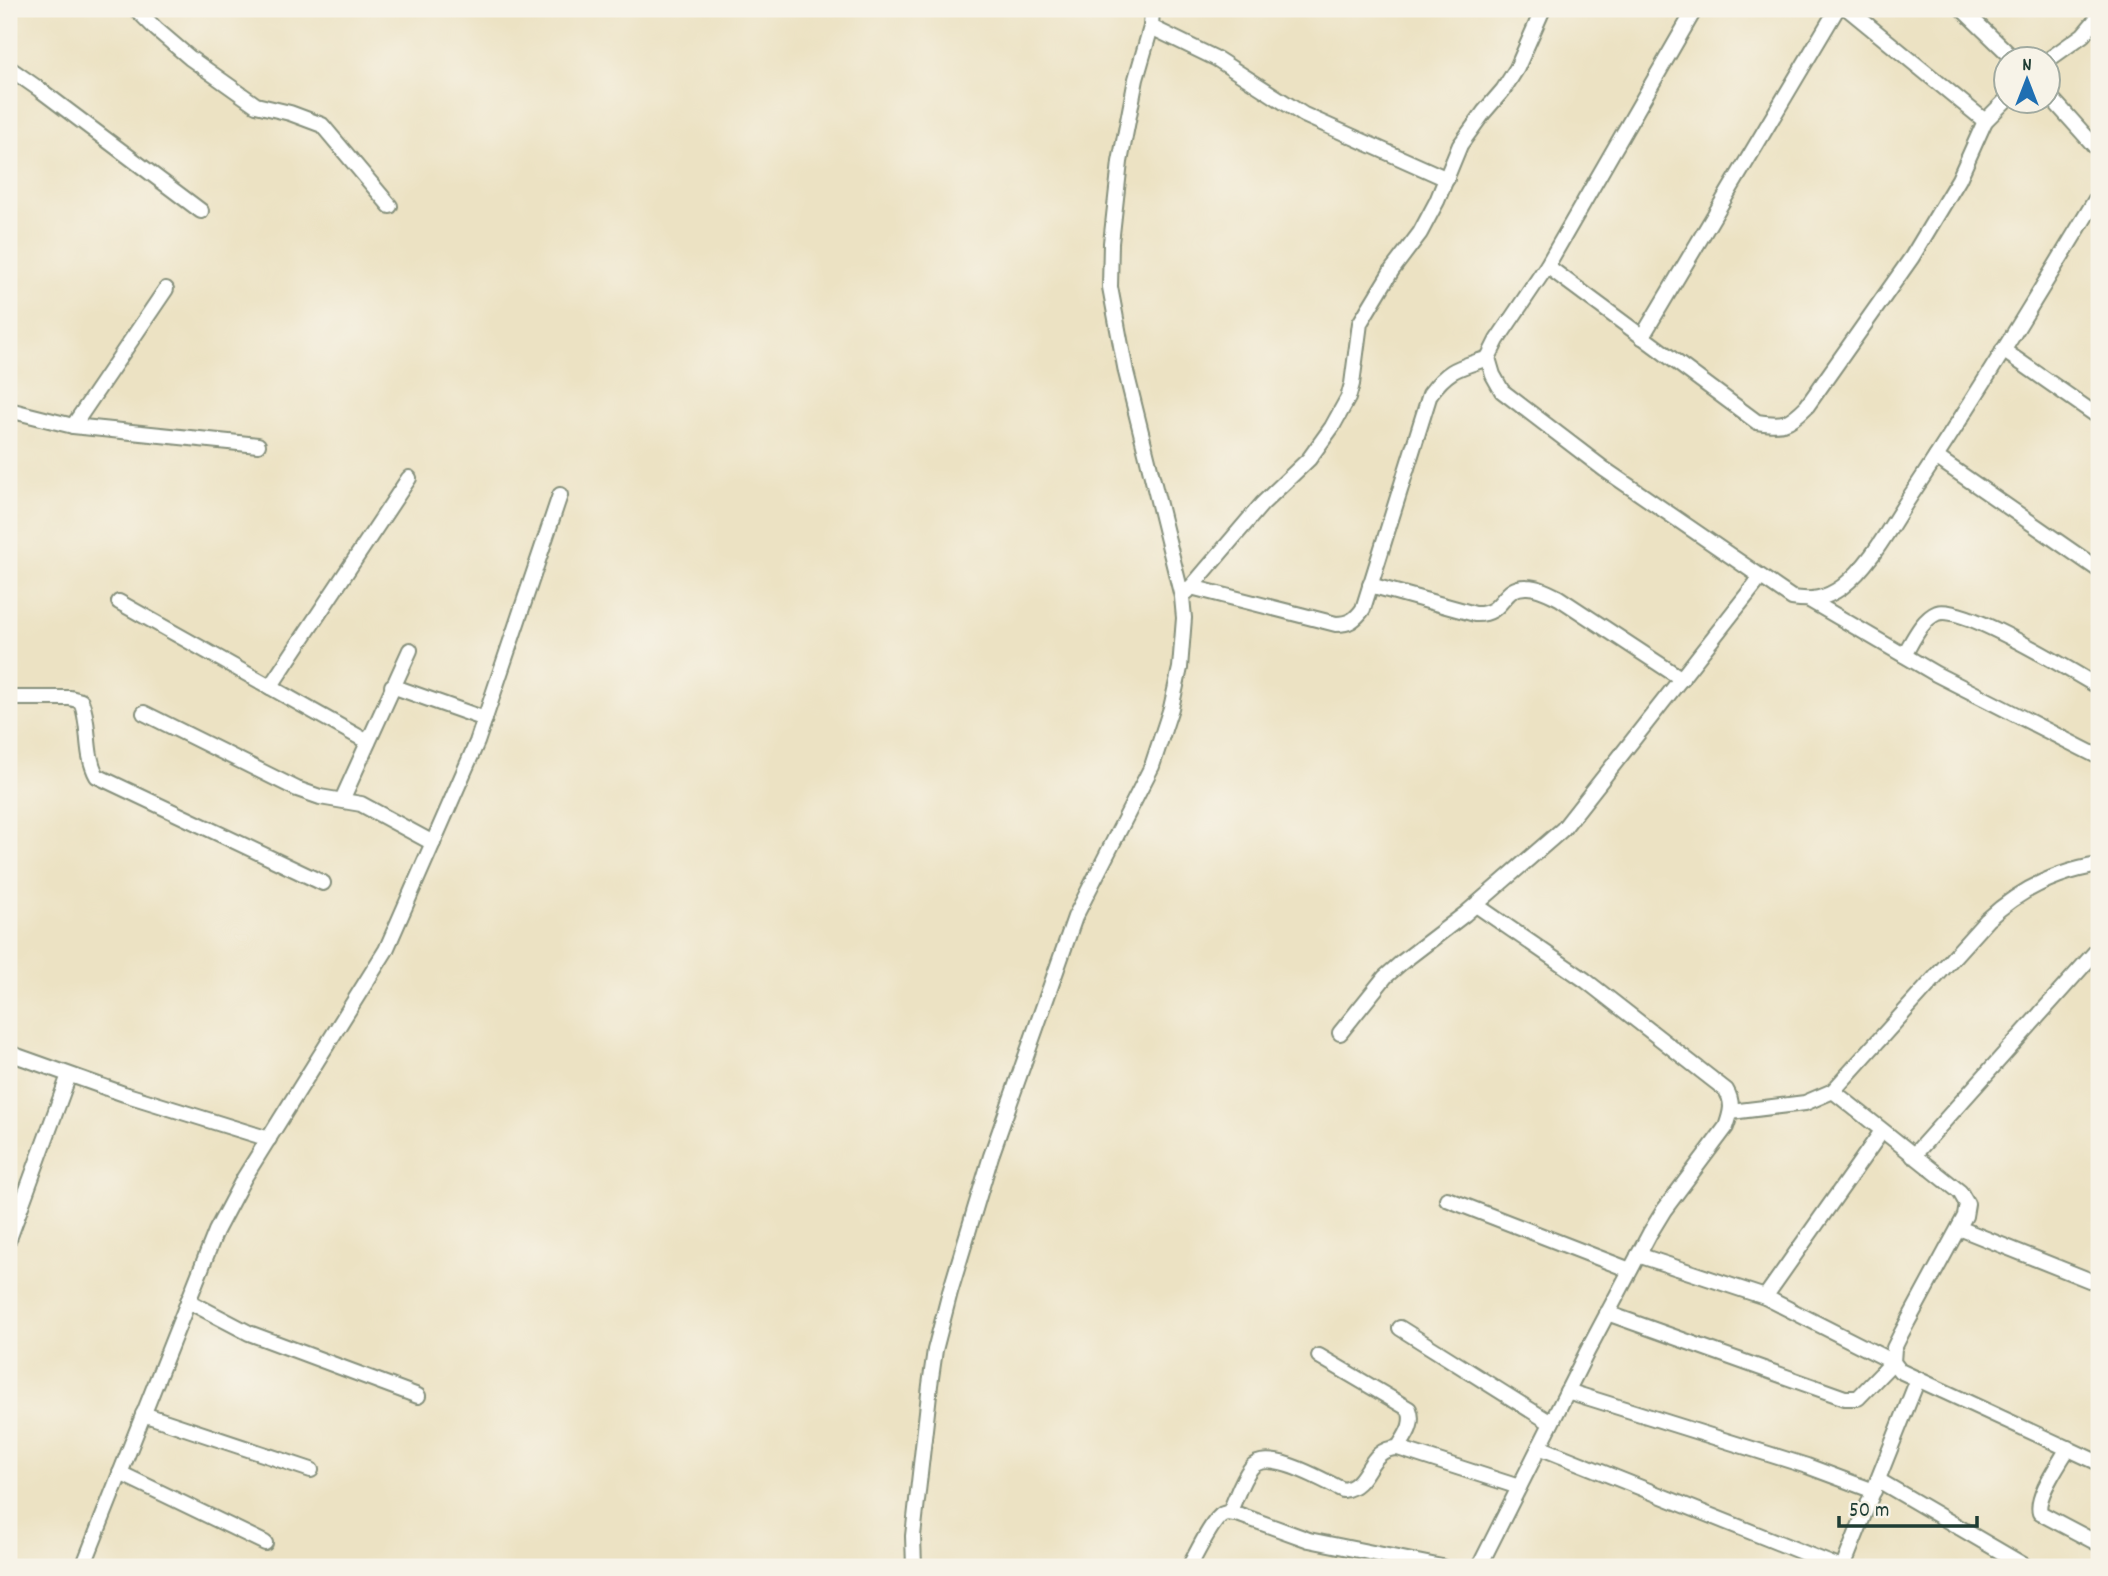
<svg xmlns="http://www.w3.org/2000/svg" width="2108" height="1576" font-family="Dekko,sans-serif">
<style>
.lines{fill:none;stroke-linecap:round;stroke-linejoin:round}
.minor-casing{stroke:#86907c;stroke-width:18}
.minor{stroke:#fff;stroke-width:14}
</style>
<rect width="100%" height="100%" fill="#f7f3e8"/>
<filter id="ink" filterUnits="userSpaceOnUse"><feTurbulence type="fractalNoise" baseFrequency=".0143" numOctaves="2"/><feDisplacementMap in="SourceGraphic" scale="14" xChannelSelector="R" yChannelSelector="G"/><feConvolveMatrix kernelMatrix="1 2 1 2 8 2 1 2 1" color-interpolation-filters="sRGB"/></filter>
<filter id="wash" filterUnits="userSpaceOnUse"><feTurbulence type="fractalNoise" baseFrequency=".00686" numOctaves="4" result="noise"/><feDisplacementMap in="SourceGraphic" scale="28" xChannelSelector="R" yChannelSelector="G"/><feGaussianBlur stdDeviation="1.57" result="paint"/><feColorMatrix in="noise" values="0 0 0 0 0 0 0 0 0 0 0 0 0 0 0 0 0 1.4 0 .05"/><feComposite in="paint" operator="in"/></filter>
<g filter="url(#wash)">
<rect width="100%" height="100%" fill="#ece2c3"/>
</g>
<g filter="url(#ink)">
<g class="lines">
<g class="minor-casing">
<g id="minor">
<polyline points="136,9 156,29 190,58 256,105 290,113 322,125 390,206"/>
<polyline points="1848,9 1985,121"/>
<polyline points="1962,9 2015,60"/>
<polyline points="1151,27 1217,59 1304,115 1447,179"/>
<polyline points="2048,60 2083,35 2099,16"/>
<polyline points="9,68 39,89 201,211"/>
<polyline points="2048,94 2099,151"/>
<path d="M1547,266L1757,422C1783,426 1788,425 1807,406L1912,257L1959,179L1985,121L2007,99"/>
<polyline points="1642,337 1837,9"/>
<polyline points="2003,350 2099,417"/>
<path d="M1488,358L1493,375L1502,391L1604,469L1792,598C1812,601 1825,599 1842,587C1873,563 1893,521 1915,489C1979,392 2039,293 2099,194"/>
<polyline points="9,410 73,426 258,445"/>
<polyline points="73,426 166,289"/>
<polyline points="1936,457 2099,570"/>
<path d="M1370,585L1475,614C1506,615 1500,586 1527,587C1538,587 1549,593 1559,598L1682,679"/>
<path d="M1191,587L1336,624C1349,624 1355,620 1363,609L1430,394C1449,368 1459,368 1488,358L1497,340L1547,266L1695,9"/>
<polyline points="1187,592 1262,504 1309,459 1332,427 1348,398 1352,384 1360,323 1392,270 1420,233 1437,201 1460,145 1484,112 1503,90 1517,68 1543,9"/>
<polyline points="1811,601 1936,674 2099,757"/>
<polyline points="119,602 368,742"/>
<path d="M1904,655C1912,642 1922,619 1937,613C1963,604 2071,671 2099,687"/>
<polyline points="392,686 485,719"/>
<polyline points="270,687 409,478"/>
<path d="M9,698H70L81,701C91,725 84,753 97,776L323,883"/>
<polyline points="144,713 297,789 320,797 361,804 433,843"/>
<polyline points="342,800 410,650"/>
<path d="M1476,905L1585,980L1726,1090C1734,1103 1731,1113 1726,1127L1664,1210L1650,1233L1587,1352L1479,1567"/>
<polyline points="1340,1033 1385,977 1401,963 1465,914 1563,829 1761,577"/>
<polyline points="9,1053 124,1094 269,1139"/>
<polyline points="1833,1091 1960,1192 1967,1204 1965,1216 1901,1334 1894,1348 1893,1362 1900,1371 2099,1463"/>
<path d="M1731,1112L1805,1103L1833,1091L1987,920C2019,890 2055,872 2099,865"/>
<polyline points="1913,1156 2099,948"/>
<polyline points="1447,1199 1630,1270"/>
<polyline points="1959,1228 2099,1284"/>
<polyline points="9,1239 69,1075"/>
<polyline points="1765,1297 1882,1131"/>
<polyline points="188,1301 249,1333 418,1396"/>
<polyline points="1607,1313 1845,1398 1858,1398 1893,1362 1765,1297 1638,1255"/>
<polyline points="1400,1328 1551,1423"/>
<path d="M1319,1356L1409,1409C1415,1424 1406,1435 1398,1448"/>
<polyline points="1567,1391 1807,1466 1874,1491"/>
<polyline points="143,1414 311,1470"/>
<polyline points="1539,1447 1839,1567"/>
<path d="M2068,1448C2059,1464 2035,1497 2040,1513L2099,1544"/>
<polyline points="120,1473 265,1543"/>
<polyline points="1878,1480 2027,1567"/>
<path d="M1229,1513C1236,1499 1241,1480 1251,1468C1267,1447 1324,1481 1343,1490C1371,1486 1366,1448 1398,1448L1519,1487"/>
<polyline points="83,1567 216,1231 244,1178 386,950 477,742 560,495"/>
<polyline points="914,1567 913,1536 930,1385 935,1350 950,1292 991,1156 1075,917 1152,766 1171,708 1180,668 1184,618 1182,597 1126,372 1110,287 1111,243 1120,162 1136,79 1151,27 1152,9"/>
<path d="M1189,1567C1196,1555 1212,1520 1223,1514C1228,1512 1234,1514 1240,1515L1309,1540L1442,1567"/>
<polyline points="1843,1567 1918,1379"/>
</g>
</g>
<use href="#minor" class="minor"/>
</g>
</g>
<rect width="2108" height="1576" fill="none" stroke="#f7f3e8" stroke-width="35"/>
<g transform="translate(2027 80)"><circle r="33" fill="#f7f3e8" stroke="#a1aaa0" stroke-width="2"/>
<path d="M0-5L12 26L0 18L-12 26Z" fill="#1f6fb2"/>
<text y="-10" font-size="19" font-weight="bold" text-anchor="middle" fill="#1f3d34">N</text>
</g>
<path d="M1839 1516v10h138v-10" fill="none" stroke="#1f3d34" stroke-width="3.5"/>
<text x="1849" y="1516" font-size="21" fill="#1f3d34" stroke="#f7f3e8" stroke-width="5" paint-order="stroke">50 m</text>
</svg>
